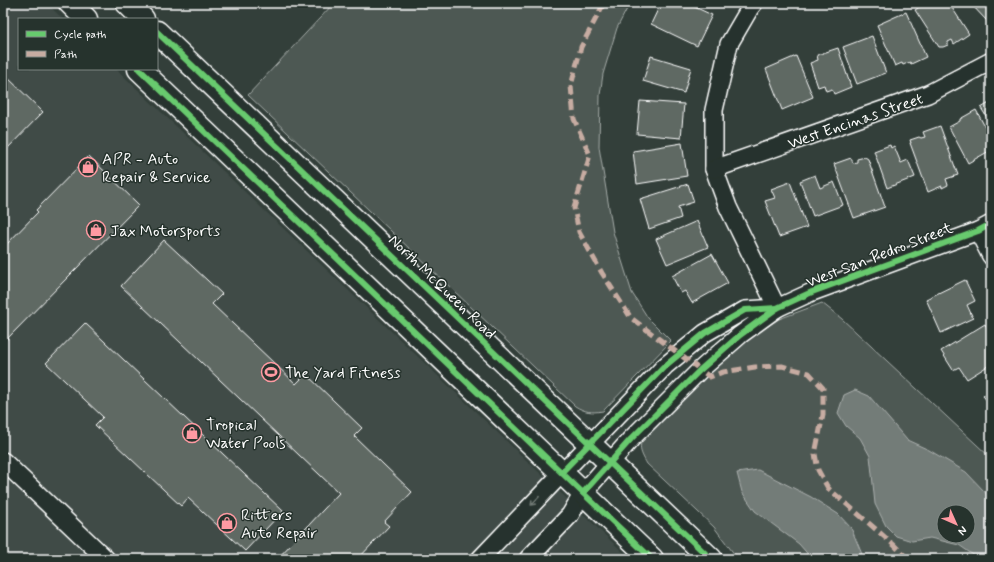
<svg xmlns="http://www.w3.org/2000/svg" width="994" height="562" font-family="Mynerve,sans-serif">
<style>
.built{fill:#404c47}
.green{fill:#4d5853;stroke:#a6aca9;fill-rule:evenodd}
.water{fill:#737b78;stroke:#abb0ae;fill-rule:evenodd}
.building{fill:#5f6964;stroke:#fff}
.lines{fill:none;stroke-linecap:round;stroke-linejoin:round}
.minor-casing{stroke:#fff;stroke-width:20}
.secondary-casing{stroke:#fff;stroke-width:25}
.minor{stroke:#26332d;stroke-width:17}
.secondary{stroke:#26332d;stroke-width:22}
.quiet{stroke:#c7aca2;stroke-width:5;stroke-dasharray:10 5;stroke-linecap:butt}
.cycleway-casing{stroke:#26332d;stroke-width:8}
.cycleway{stroke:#67ca6e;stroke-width:6}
.oneway{stroke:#727a76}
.labels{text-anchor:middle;stroke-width:3;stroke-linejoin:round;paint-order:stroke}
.street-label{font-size:16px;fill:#fff;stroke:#26332d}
.poi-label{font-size:16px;fill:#fff;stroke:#26332d;text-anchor:start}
</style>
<rect width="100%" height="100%" fill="#333f3a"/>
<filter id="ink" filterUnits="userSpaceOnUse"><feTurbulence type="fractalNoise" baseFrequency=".025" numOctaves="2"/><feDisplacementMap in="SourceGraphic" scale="8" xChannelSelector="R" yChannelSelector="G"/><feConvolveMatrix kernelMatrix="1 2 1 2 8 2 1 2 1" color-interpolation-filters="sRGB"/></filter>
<g filter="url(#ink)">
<polygon class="built" points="3,3 46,3 63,19 19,19 19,69 116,69 630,559 3,559"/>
<g class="green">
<path d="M334,3H630L617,28L603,74L600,95L599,147L613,232L632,293L648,318L671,341L603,411C591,413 585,412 575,406L248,95Z"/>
<path d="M822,303L842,319L991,458V559H738L714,527L647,464C639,450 638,446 646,432L738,345L779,319ZM944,512H968V536H944Z"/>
</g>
<g class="water">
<path d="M855,390L869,396L907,440L929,450L966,472L985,492L991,502V559H978L976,557L959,545L930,538L912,541L896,536L886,526L875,504L872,474L870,456L860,438L846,426L838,413L844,395ZM944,512H968V536H944Z"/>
<polygon points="758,470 811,497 838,514 851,528 864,559 812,559 799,544 755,511 742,492 737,473"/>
</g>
<g class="building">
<polygon points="661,3 686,3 712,15 697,46 651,24"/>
<polygon points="925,3 949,3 969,34 954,44 952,40 948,42 948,45 943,47 939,47 915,10"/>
<polygon points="970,3 991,3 991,17 987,21"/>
<polygon points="906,12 926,57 911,64 910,62 903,65 902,63 895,66 877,25"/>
<polygon points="872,36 886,73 857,84 843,47"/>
<polygon points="838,48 851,87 834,94 832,89 826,91 824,85 818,87 810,63 818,60 817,55"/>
<polygon points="651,56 691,68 684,93 643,81"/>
<polygon points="796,56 813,97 782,110 766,69"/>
<polygon points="3,73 43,112 3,153"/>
<polygon points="640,101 684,104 681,138 637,134"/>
<polygon points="991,102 991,124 981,108"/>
<polygon points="976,110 991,138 991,150 968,163 949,127 960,121 960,119"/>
<polygon points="940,126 958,175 946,179 948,185 942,188 942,186 928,192 910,143 911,143 910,140 919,137 921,138 925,137 923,132"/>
<polygon points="682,143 687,176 637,184 633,151"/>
<polygon points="890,145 891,148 894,146 901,163 908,160 915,177 887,188 874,151"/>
<polygon points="89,156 139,205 3,343 3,248 38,212 36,210"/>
<polygon points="865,157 868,159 885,207 854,218 834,164 851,158 853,163 857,162 857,159"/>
<polygon points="815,175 820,188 834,182 843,205 813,216 800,181"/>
<polygon points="790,182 807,227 779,237 765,201 775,198 771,189"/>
<polygon points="688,184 694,202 678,207 681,218 649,229 640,199"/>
<polygon points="697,221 708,247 667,264 656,239"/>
<polygon points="164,240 222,294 212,304 296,384 306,374 362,428 354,436 412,492 384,522 389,526 358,559 277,559 339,493 121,286"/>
<polygon points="712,254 728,283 692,303 685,291 681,293 672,276"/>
<polygon points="965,280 975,301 967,305 973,318 941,333 926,299"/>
<polygon points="85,323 283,511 245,551 188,498 181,506 95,425 103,417 46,363"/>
<polygon points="985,324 991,334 991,364 967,379 959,367 953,370 941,351"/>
<polygon points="991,389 991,405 983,396"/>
</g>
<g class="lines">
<g class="minor-casing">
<g id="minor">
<polyline points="754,3 750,8 729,44 714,110 714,169 728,207 777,308"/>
<polyline points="714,169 928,94 991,61"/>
<polyline points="978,231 991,256"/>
<polyline points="3,461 106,559"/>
<polyline points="480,559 545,491 665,366 705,333 745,310 777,308"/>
<polyline points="528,559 570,515 583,493 631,439 700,370 740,335 777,308 812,292 978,231 991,224"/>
</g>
</g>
<g class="secondary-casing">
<g id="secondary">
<polyline points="70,3 86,19"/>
<polyline points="127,3 143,19"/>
<polyline points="157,32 711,559"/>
<polyline points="139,69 652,559"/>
</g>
</g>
<use href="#minor" class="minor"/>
<use href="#secondary" class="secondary"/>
<polyline class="quiet" points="604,3 581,47 571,86 574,119 590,155 574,208 579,232 602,273 631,318 710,377 723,372 755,367 782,366 809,373 823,388 823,415 815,454 818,470 828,488 894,545 908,559"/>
<g class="cycleway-casing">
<g id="cycleway">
<polyline points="157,32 711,559"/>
<polyline points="139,69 652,559"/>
<polyline points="562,472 665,366 705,333 745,310 777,308"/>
<polyline points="583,493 631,439 700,370 740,335 777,308 812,292 978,231 991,224"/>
</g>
</g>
<use href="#cycleway" class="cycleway"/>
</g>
<defs><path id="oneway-shaft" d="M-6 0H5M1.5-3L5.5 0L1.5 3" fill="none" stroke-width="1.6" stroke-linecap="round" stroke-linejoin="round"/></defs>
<use class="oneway" href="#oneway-shaft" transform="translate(535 501) rotate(133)"/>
</g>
<defs>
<g id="shop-ring" transform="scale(1)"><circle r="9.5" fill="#26332d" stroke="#ff9aa2" stroke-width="1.5"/><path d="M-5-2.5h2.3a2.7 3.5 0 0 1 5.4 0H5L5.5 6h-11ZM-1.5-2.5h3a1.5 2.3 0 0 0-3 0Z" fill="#ff9aa2"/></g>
<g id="stadium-ring" transform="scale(1)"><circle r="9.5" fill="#26332d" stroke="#ff9aa2" stroke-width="1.5"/><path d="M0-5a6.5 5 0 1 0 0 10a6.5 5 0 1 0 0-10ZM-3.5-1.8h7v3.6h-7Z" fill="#ff9aa2"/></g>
</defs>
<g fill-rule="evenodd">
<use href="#shop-ring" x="88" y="167"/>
<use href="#shop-ring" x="96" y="230"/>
<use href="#stadium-ring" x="271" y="372"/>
<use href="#shop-ring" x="192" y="433"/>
<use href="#shop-ring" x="227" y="523"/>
</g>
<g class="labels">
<g class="street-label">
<text transform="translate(855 120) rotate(-19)" y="6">West Encinas Street</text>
<text transform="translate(879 254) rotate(-21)" y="6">West San Pedro Street</text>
<text transform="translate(443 286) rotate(44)" y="6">North McQueen Road</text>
</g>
<g class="poi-label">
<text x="102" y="164">APR - Auto<tspan x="102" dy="18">Repair &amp; Service</tspan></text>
<text x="110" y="236">Jax Motorsports</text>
<text x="285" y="378">The Yard Fitness</text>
<text x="206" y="430">Tropical<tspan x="206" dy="18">Water Pools</tspan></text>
<text x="241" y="520">Ritters<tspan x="241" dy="18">Auto Repair</tspan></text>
</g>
</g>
<rect width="994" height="562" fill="none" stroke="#26332d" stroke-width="16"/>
<rect x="8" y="8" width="978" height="546" fill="none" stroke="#fff" stroke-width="1.5" filter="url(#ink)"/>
<rect x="18" y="18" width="140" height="52" fill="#26332d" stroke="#7d8581"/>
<rect x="26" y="31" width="20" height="6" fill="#67ca6e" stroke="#7d8581"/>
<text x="54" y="38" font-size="12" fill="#ffffff">Cycle path</text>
<rect x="26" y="51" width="20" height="6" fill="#c7aca2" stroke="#7d8581"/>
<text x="54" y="58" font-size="12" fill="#ffffff">Path</text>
<g transform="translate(956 524) rotate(135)"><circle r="19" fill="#26332d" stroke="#7d8581"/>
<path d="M0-3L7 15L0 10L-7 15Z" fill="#ff9aa2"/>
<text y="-6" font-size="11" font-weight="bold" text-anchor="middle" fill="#ffffff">N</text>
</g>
</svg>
